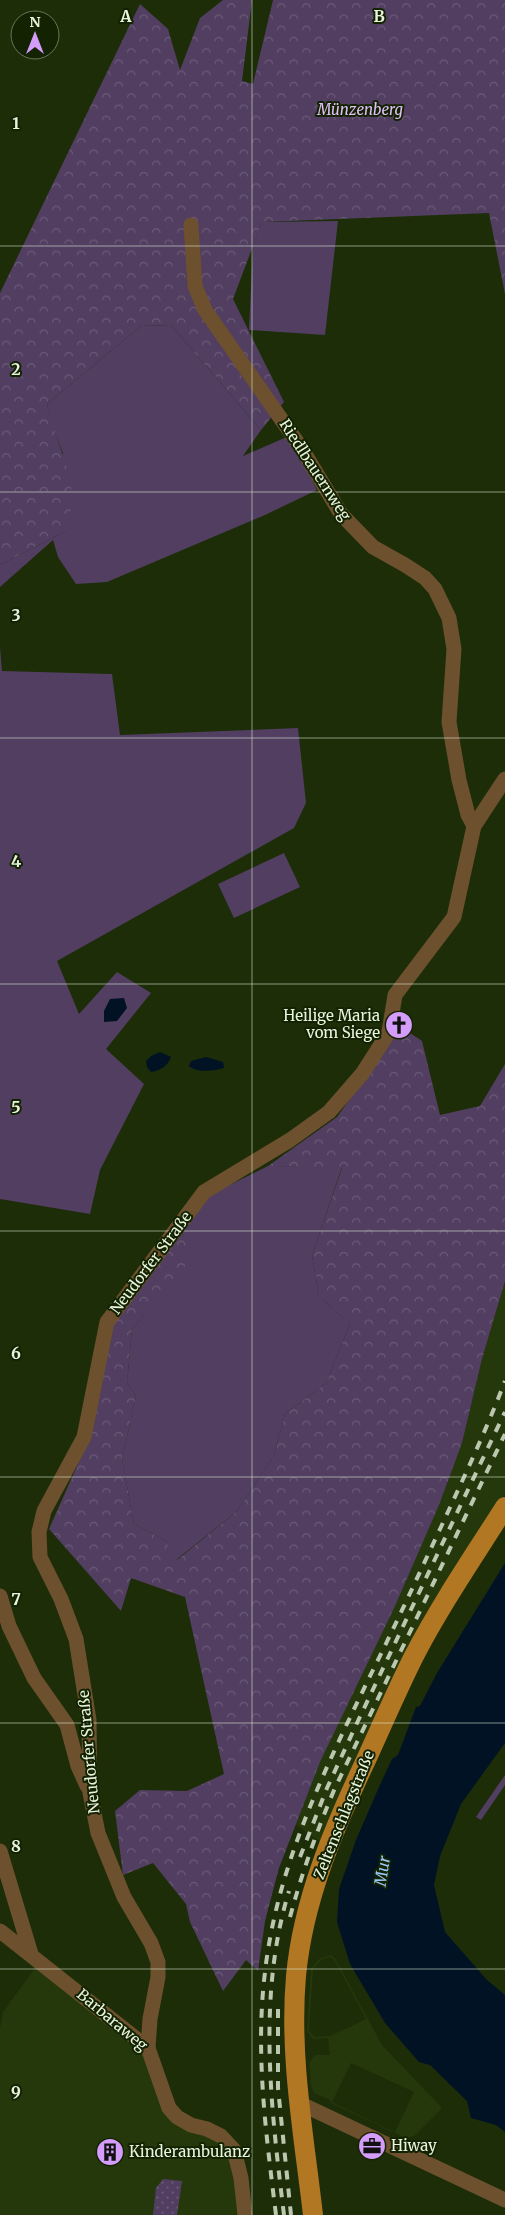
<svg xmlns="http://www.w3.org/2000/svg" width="505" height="2215" font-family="Merriweather,serif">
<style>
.built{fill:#24380b;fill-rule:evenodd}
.green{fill:#523e61}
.forest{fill:url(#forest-crowns)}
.park{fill:url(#park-dots)}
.water{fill:#011225}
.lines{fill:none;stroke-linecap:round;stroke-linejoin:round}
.minor{stroke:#6d502d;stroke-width:15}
.major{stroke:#b27723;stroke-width:20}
.rail{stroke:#bbc7af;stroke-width:4;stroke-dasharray:9 9;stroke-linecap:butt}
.grid{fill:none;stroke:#e8f3de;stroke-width:1;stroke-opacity:0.55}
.labels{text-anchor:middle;stroke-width:4;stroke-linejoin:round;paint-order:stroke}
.park-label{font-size:15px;font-style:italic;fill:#e2c0fb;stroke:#132301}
.street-label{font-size:15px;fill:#e8f3de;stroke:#132301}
.poi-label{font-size:15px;fill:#e8f3de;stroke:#132301;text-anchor:start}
.water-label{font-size:16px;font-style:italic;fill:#9acafe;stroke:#132301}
.grid-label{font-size:16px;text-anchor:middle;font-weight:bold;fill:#e8f3de;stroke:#132301;stroke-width:4;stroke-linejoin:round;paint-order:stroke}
</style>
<defs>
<pattern id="forest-crowns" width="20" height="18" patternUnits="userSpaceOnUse" patternTransform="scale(1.25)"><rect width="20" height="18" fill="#523e61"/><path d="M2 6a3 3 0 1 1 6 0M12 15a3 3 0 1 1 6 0" fill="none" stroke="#6b5a77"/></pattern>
<pattern id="park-dots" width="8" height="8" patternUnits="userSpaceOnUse" patternTransform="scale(1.25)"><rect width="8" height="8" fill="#523e61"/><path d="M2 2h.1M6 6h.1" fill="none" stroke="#6b5a77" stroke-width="1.8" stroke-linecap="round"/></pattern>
</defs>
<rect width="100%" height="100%" fill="#1c2d08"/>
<g class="built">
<polygon points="505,1281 505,1494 321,1842 296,1825 320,1761 396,1604 439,1505 462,1443 482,1359"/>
<path d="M331,1955L335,1958L382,2045L442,2108L414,2136L406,2138L331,2103L330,2100L314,2093L311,2086L309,2063L315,2055H330L328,2038L313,2039L307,2031L311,1969L320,1958ZM330,1957L335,1961L366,2019L330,2036L315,2037L309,2031L313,1969L322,1959ZM351,2063L414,2092L395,2132L332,2102Z"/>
<polygon points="35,1968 139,2046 169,2117 213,2137 231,2150 238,2215 0,2215 0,2028 3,2012"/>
</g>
<g class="green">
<polygon points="338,221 325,335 249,330 253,245 262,222"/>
<polygon points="171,325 261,430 243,456 289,436 317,490 265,515 107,582 76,584 58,557 53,540 0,587 0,565 66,531 63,453 52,426 47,404 141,326"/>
<polygon points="0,647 2,671 112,674 120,735 298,728 306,803 294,828 57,961 79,1014 117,972 151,993 106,1049 144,1084 100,1170 90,1214 0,1199"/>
<polygon points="284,853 300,887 234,918 218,884"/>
<polygon points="268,1166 342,1167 312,1256 319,1296 350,1324 326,1383 285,1414 274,1456 237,1511 176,1560 165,1540 134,1524 122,1459 136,1396 127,1383 132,1329 190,1259 182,1231 209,1195"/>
<polygon points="505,1775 505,1785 481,1820 476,1817"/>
</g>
<g class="forest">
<path d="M223,0H252L242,81L253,84L273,0H505V294L489,213L262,222L233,299L284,402L261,430L171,325L141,326L47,404C53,434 69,462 72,493C74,504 68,519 66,531L0,565V293L140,4L168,29L180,70L200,18Z"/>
<polygon points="401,1027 422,1041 440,1115 480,1106 505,1064 505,1281 482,1359 462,1443 439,1505 396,1604 320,1762 279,1868 265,1921 258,1971 246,1960 223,1991 190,1922 186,1904 153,1863 123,1875 115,1811 140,1790 187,1791 224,1774 185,1597 131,1578 121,1611 49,1529 90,1437 112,1324 182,1231 191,1259 132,1329 127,1383 136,1396 122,1459 134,1524 165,1540 177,1560 237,1511 274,1456 285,1414 326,1383 350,1324 319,1296 312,1256 342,1168 268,1166 337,1117"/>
</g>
<polygon class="park" points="163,2179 182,2181 177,2215 153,2215 156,2188"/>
<g class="water">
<polygon points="124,998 127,1008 117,1021 104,1022 104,1011 110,999"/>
<path d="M160,1052L171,1057C167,1067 161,1070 151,1072L147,1067L146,1061L151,1056Z"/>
<path d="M206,1057L223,1062L224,1068C214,1071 197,1073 189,1066L191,1061Z"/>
<polygon points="505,1563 505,1743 461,1804 440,1856 434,1885 445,1932 487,1980 505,1995 505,2132 496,2125 471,2118 467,2101 430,2065 419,2062 385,2023 350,1964 337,1922 339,1889 356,1840 379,1787 392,1759 398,1755 416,1707 420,1706 437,1673"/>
</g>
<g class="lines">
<g class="minor">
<polyline points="191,225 195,286 205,310 302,449 341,514 373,547 405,565 425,578 435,589 449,618 454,649 449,722 459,780 468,815 474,826"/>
<polyline points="0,1596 9,1626 34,1678 67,1725 78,1766 87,1786"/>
<polyline points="0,1851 31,1954"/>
<polyline points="0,1931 148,2048 169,2108 177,2117 191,2125 207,2129 221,2136 234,2150 241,2178 245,2215"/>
<polyline points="148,2048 150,2019 158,1977 158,1962 151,1943 124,1897 98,1833 90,1793 89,1720 76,1639 61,1599 40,1557 39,1532 44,1511 84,1437 107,1322 204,1192 290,1140 329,1112 362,1074 389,1032 395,995 454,917 474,826 505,779"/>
<polyline points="299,2103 505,2200"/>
</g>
<path class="major" d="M313,2215C304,2136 289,2056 296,1976C303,1900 334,1828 366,1760C382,1725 397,1690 414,1656C441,1604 474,1556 505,1507"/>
<g class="rail">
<polyline points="300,1857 327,1788 357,1723 505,1412"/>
<path d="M290,1917C302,1873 317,1830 335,1788L505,1434"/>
<polyline points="278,2009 278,2088 291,2215"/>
<path d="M276,2215C266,2134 255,2053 265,1972C277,1865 326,1767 372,1672C396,1624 418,1576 441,1527C463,1479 486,1431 505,1381"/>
<path d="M284,2215C271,2108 257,1996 289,1891"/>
</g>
</g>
<path class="grid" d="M252,0V2215M0,246H505M0,492H505M0,738H505M0,984H505M0,1231H505M0,1477H505M0,1723H505M0,1969H505"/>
<defs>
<g id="church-disc" transform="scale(1.4375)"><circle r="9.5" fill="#d49cfb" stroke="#132301"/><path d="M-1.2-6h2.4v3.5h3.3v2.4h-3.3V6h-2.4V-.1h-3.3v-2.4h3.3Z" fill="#111"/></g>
<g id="office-disc" transform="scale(1.4375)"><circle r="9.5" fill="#d49cfb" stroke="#132301"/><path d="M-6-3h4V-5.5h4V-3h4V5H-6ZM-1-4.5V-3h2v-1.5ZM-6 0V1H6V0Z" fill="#111"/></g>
<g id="building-disc" transform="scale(1.4375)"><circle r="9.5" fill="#d49cfb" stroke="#132301"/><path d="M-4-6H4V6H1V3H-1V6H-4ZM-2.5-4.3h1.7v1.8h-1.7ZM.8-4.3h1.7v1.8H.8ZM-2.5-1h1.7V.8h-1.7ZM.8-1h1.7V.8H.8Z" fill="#111"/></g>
</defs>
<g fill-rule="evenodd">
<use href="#church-disc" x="399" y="1025"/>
<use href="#office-disc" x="372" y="2146"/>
<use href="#building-disc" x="110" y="2152"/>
</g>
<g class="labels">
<g class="park-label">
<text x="360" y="115">Münzenberg</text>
</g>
<g class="street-label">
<text transform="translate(315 470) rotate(57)" y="5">Riedlbauernweg</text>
<text transform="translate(151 1263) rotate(-53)" y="5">Neudorfer Straße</text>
<text transform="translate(89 1752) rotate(-95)" y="5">Neudorfer Straße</text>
<text transform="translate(344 1815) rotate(-68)" y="5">Zeltenschlagstraße</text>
<text transform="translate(112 2020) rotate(40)" y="5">Barbaraweg</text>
</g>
<g class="poi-label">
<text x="380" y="1021" text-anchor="end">Heilige Maria<tspan x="380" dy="17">vom Siege</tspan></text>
<text x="391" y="2151">Hiway</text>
<text x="129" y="2157">Kinderambulanz</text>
</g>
<g class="water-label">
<text transform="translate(382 1871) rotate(-81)" y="6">Mur</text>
</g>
</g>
<g class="grid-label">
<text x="126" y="22">A</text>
<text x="379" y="22">B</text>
<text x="16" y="129">1</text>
<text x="16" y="375">2</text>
<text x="16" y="621">3</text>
<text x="16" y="867">4</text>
<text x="16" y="1113">5</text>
<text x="16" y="1359">6</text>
<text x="16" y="1605">7</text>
<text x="16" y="1852">8</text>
<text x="16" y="2098">9</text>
</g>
<g transform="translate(35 35)"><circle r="24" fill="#132301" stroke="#687659"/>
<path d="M0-4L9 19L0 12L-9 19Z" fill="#d49cfb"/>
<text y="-8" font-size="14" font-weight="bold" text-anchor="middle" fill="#e8f3de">N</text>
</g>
</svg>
